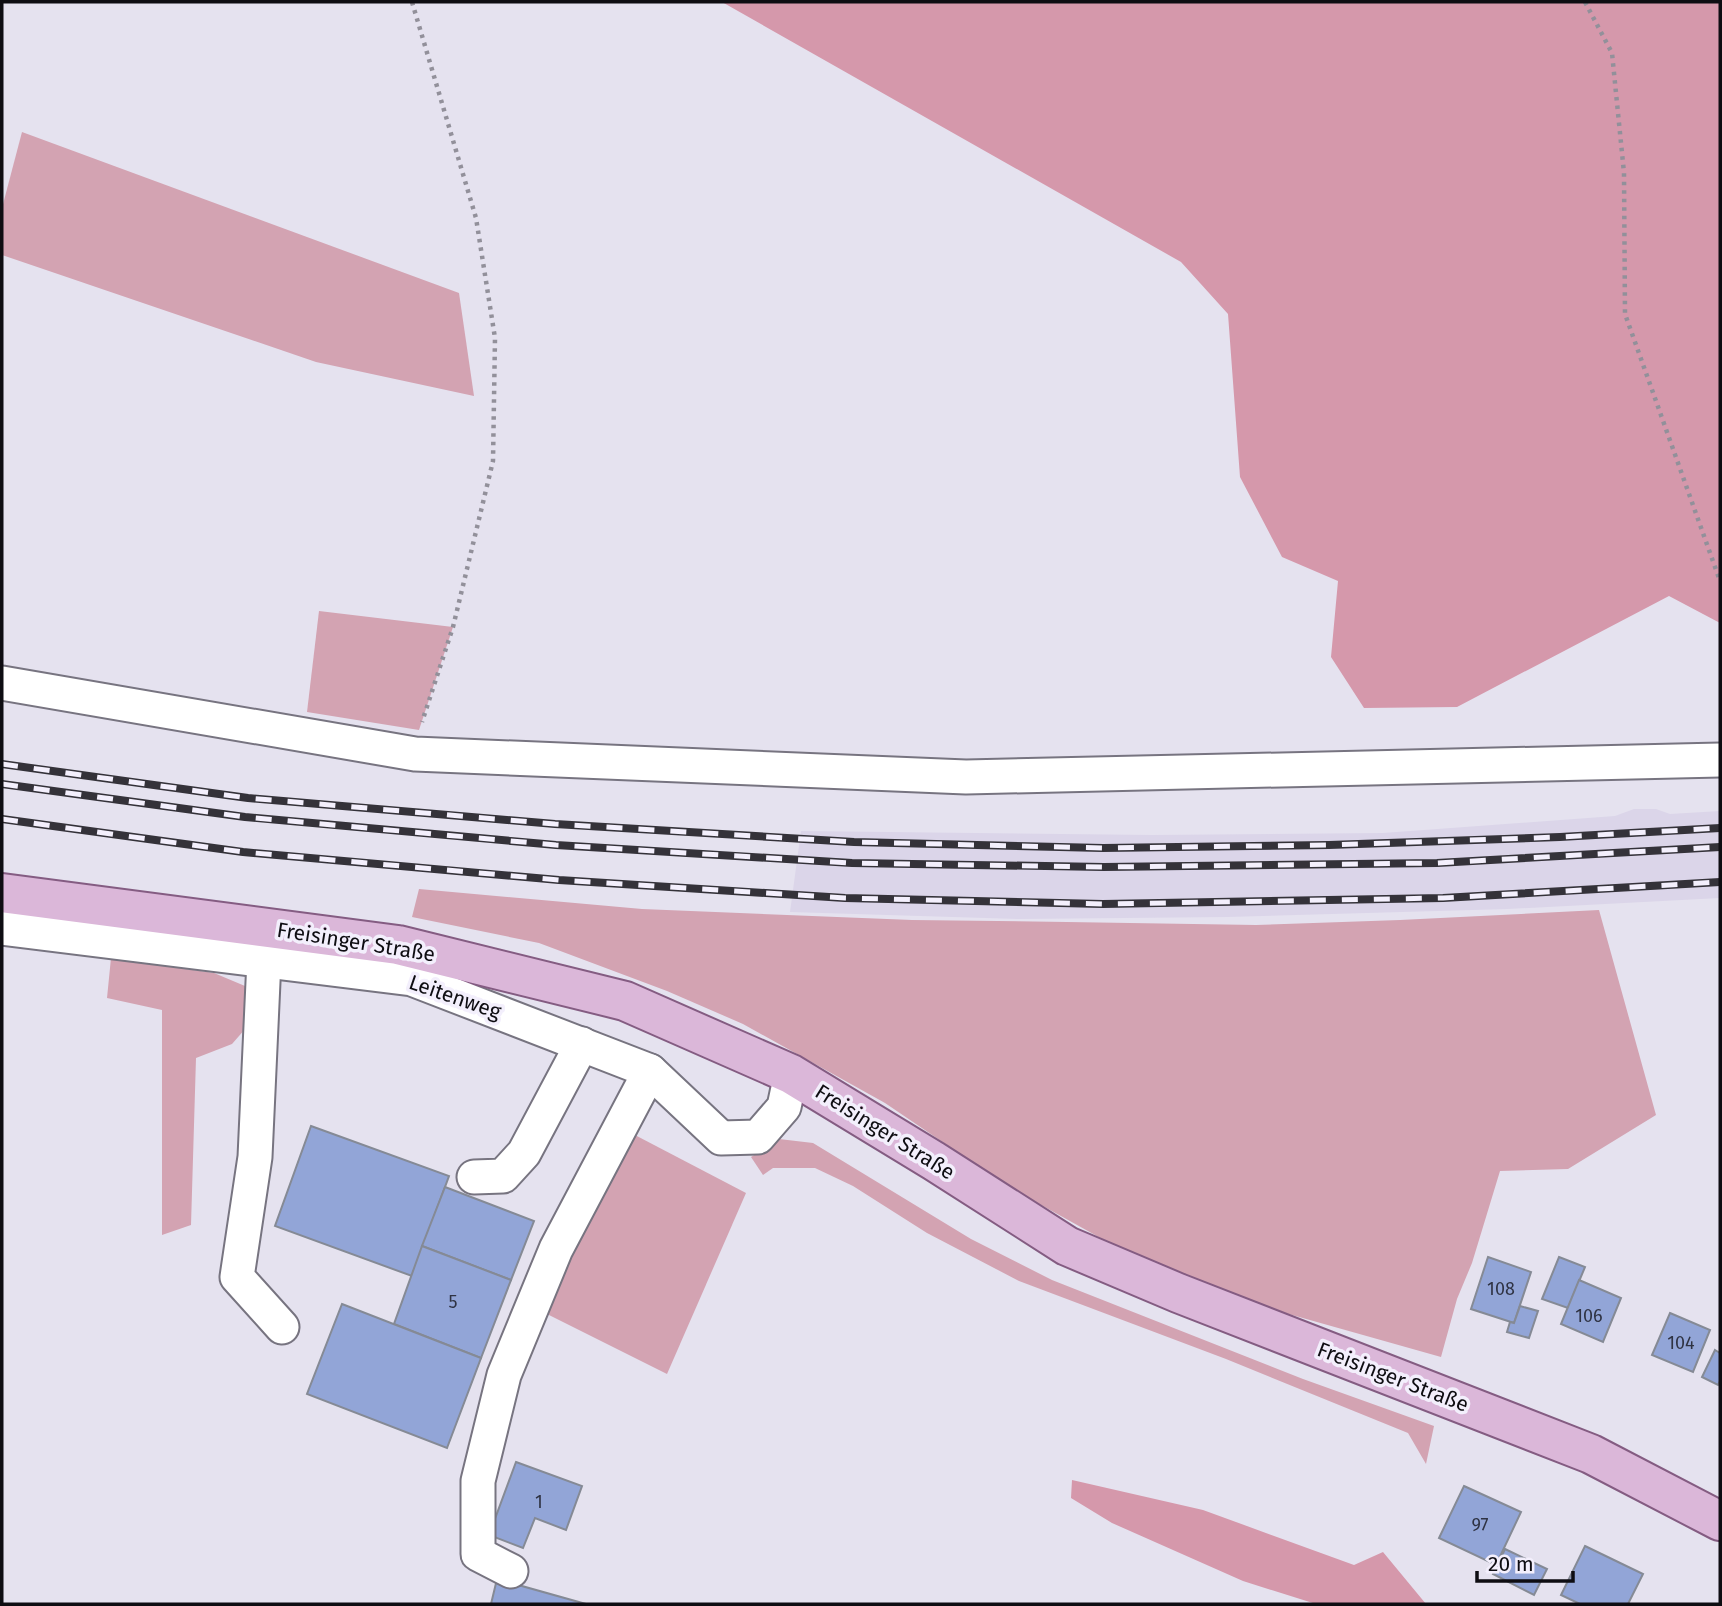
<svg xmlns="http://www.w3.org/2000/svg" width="1722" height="1606" font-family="'Fira Sans',sans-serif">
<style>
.built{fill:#dbd5e9}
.green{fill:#d3a3b2}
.forest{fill:#d598ab}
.building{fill:#92a5d7;stroke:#858a95;stroke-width:2}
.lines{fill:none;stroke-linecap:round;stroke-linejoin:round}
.minor-casing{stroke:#777480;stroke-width:37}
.major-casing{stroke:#845c82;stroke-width:42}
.path{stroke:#92909a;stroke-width:4.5;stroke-dasharray:3.5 5;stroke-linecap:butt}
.minor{stroke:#fff;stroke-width:33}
.major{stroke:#dbb7d9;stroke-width:38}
.rail-casing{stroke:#343239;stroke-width:8}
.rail{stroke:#f3effc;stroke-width:5;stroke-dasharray:16;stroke-linecap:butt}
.labels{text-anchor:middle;stroke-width:7;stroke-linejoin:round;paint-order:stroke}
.number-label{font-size:18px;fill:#2f3343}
.street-label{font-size:21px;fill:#0e0d12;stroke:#f3effc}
</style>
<rect width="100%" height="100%" fill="#e5e2ef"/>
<polygon class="built" points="1634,809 1656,809 1670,814 1720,811 1720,898 1508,909 1227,917 1020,919 790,912 801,831 1153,835 1383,833 1615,816"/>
<g class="green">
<polygon points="22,132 459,293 474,396 316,362 2,255 2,208"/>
<polygon points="319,611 453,627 419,730 307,712"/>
<polygon points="419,889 642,909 912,920 1067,922 1256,925 1400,920 1599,910 1656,1115 1568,1169 1500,1171 1472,1263 1457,1299 1441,1357 1267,1308 1131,1255 1009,1187 885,1103 743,1024 667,991 539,943 412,917"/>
<polygon points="111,958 214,973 245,986 253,1020 232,1044 196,1058 191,1225 162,1235 162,1010 107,998"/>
<polygon points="633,1134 746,1193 667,1374 543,1312"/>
<polygon points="779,1139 813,1143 971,1239 1052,1280 1303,1379 1434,1426 1426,1464 1408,1433 1226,1359 1019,1281 927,1233 853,1186 815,1168 773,1168 763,1175 751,1157"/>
</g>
<g class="forest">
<polygon points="722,2 1720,2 1720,623 1669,596 1457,707 1364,708 1331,657 1338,581 1282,557 1240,477 1228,314 1181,262"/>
<polygon points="1072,1480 1203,1510 1354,1565 1383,1552 1426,1604 1316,1604 1243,1581 1112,1523 1071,1498"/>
</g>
<g class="building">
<polygon points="311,1126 449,1176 412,1276 275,1226"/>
<polygon points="445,1187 534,1221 511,1280 422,1246"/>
<polygon points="422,1246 511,1280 481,1358 394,1324"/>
<polygon points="1488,1257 1531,1272 1514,1323 1471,1309"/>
<polygon points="1559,1257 1585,1267 1568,1308 1542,1299"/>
<polygon points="1579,1280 1621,1298 1603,1342 1561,1324"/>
<polygon points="342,1304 481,1358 447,1448 307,1394"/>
<polygon points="1520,1306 1538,1311 1529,1338 1507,1332 1510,1322 1514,1323"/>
<polygon points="1670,1313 1710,1330 1693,1372 1652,1355"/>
<polygon points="1715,1350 1720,1353 1720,1381 1718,1385 1702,1377"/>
<polygon points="516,1462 582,1486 566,1530 535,1518 523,1548 489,1535"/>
<polygon points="1464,1486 1521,1512 1496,1565 1439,1538"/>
<polygon points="1585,1546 1643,1574 1628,1604 1580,1604 1561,1595"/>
<polygon points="1505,1549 1547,1569 1534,1595 1493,1574"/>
<polygon points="497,1579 586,1604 491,1604"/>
</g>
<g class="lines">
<g class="minor-casing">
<g id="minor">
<polyline points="2,683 415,754 966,777 1720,760"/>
<polyline points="2,928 412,979 650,1071 721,1138 758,1137 784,1107 791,1074"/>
<polyline points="264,960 255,1157 237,1277 282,1327"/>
<polyline points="474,1177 503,1176 524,1153 582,1044"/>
<polyline points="511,1571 478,1554 478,1481 504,1375 556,1249 650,1071"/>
</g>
</g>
<g class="major-casing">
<polyline id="major" points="2,893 398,945 625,1001 791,1074 934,1161 1067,1246 1178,1293 1591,1454 1720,1521"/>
</g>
<g class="path">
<polyline points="412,2 476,218 495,338 493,461 453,627 422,722"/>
<polyline points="1585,2 1612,53 1624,173 1625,314 1720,581"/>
</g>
<use href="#minor" class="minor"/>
<use href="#major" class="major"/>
<g class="rail-casing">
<g id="rail">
<polyline points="2,764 248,798 555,824 854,842 1103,848 1329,845 1560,837 1720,828"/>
<polyline points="2,784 245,817 556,845 852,863 1104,867 1437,863 1720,847"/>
<polyline points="2,819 243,852 559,880 845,898 1103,904 1443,898 1720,882"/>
</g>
</g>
<use href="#rail" class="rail"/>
</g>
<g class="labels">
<g class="number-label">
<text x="1501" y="1295">108</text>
<text x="453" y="1308">5</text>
<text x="1589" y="1322">106</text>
<text x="1681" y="1349">104</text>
<text x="539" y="1508">1</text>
<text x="1480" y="1531">97</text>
</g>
<g class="street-label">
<text transform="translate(356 942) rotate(9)" y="7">Freisinger Straße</text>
<text transform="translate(455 997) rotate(19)" y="7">Leitenweg</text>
<text transform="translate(885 1132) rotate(32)" y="7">Freisinger Straße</text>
<text transform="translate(1393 1377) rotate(21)" y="7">Freisinger Straße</text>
</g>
</g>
<rect width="1722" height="1606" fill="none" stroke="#0e0d12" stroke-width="7"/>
<path d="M1477 1571v10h96v-10" fill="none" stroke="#0e0d12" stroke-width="3.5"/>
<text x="1488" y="1571" font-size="21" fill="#0e0d12" stroke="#f3effc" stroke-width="5" paint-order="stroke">20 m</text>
</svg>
